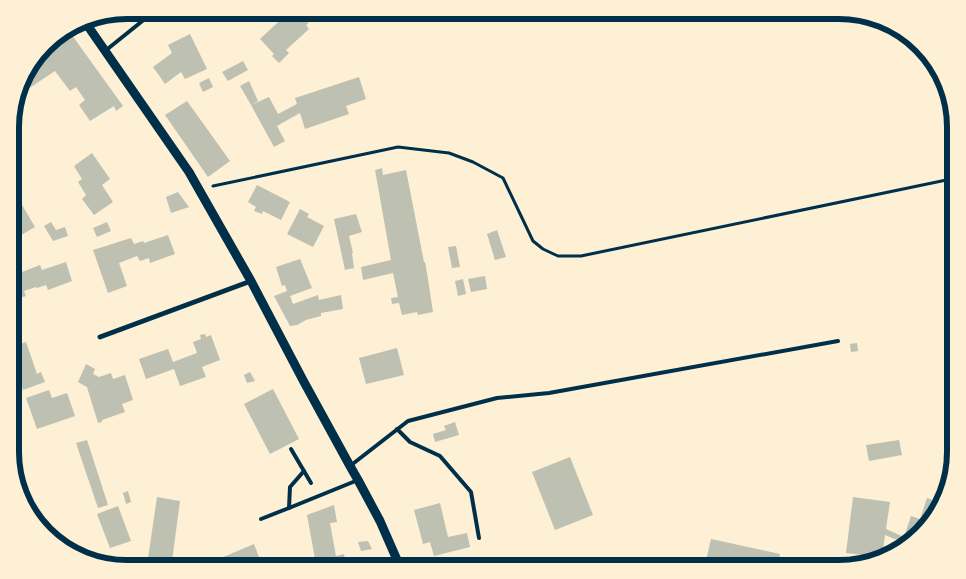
<svg xmlns="http://www.w3.org/2000/svg" width="966" height="579" font-family="Figtree,sans-serif">
<style>
.building{fill:#bec0b2}
.lines{fill:none;stroke-linecap:round;stroke-linejoin:round}
.path{stroke:#003049;stroke-width:3}
.service{stroke:#003049;stroke-width:4}
.minor{stroke:#003049;stroke-width:5}
.tertiary{stroke:#003049;stroke-width:9}
.rim{fill:none;stroke:#003049;stroke-width:6}
</style>
<rect width="100%" height="100%" fill="#fdf0d5"/>
<g class="building">
<polygon points="291,10 305,10 313,18 306,25 309,29 286,50 289,53 279,63 272,56 274,54 260,39"/>
<polygon points="69,31 123,106 116,111 114,106 90,121 79,105 85,100 76,87 70,91 55,71 22,93 18,88 22,75 38,54 40,54 39,53"/>
<polygon points="190,34 207,69 185,79 181,72 165,84 153,67 172,53 168,45"/>
<polygon points="243,61 248,70 228,81 222,72"/>
<polygon points="359,77 366,99 346,106 349,114 305,129 300,113 277,126 285,141 274,147 251,105 269,97 278,114 297,104 295,98"/>
<polygon points="209,78 213,87 203,92 199,83"/>
<polygon points="249,81 258,101 251,105 240,86"/>
<polygon points="187,101 230,161 208,177 165,115"/>
<polygon points="92,153 110,179 102,185 113,202 94,215 82,199 86,195 78,182 82,179 74,166"/>
<polygon points="382,168 383,175 406,170 424,262 425,262 427,273 433,312 418,315 417,312 402,315 399,303 392,304 391,298 398,297 393,273 363,280 361,267 391,260 375,170"/>
<polygon points="257,185 290,202 281,220 263,211 262,214 254,211 256,207 248,202"/>
<polygon points="11,186 35,227 11,241"/>
<polygon points="178,192 189,207 171,213 166,197"/>
<polygon points="300,209 309,214 307,217 324,226 313,247 287,234"/>
<polygon points="356,214 362,232 349,236 353,253 352,253 354,268 345,270 334,219"/>
<polygon points="51,222 56,230 65,227 68,236 53,241 44,226"/>
<polygon points="107,222 111,231 97,237 93,228"/>
<polygon points="497,230 506,257 495,260 487,234"/>
<polygon points="168,235 175,254 150,263 149,258 140,261 137,256 119,263 127,286 108,293 93,250 131,238 134,244 143,241 144,243"/>
<polygon points="456,246 460,267 452,268 448,247"/>
<polygon points="300,259 312,288 290,296 293,304 318,295 319,300 341,295 343,309 321,313 321,316 306,320 297,325 290,326 274,296 287,291 285,285 282,286 276,267"/>
<polygon points="66,262 72,281 48,290 46,285 37,288 36,287 24,291 26,296 11,301 11,281 19,278 17,274 40,265 42,270"/>
<polygon points="485,276 487,289 471,292 468,279"/>
<polygon points="463,279 466,294 458,296 455,281"/>
<polygon points="205,334 206,337 211,335 220,360 202,367 206,377 180,386 174,369 146,379 139,359 168,349 173,362 197,353 193,342 201,339 200,335"/>
<polygon points="26,342 37,374 41,372 45,382 23,390 11,354 11,347"/>
<polygon points="857,343 858,351 851,352 850,344"/>
<polygon points="397,348 404,375 366,384 359,358"/>
<polygon points="86,364 95,369 93,374 99,377 111,373 113,379 125,375 133,400 122,404 125,412 102,420 102,422 98,423 87,387 78,382"/>
<polygon points="250,372 255,381 247,383 244,375"/>
<polygon points="273,389 299,439 270,454 244,404"/>
<polygon points="49,390 52,398 67,393 75,416 37,429 26,398"/>
<polygon points="455,422 459,435 435,442 433,434 446,430 444,426"/>
<polygon points="87,440 108,505 98,508 76,443"/>
<polygon points="899,440 902,455 869,461 866,445"/>
<polygon points="570,457 593,515 555,530 532,472"/>
<polygon points="128,491 131,502 126,504 123,493"/>
<polygon points="157,497 180,501 171,569 138,569 138,563 147,565"/>
<polygon points="853,497 890,502 886,529 904,537 911,516 920,519 927,498 942,503 940,511 898,553 902,542 885,535 882,557 846,553"/>
<polygon points="440,503 448,537 467,533 470,547 434,556 430,542 423,544 414,510"/>
<polygon points="334,505 337,522 330,523 336,556 344,554 346,569 300,569 299,564 315,559 307,515"/>
<polygon points="118,506 131,541 110,548 97,514"/>
<polygon points="711,539 780,554 777,569 704,569"/>
<polygon points="368,541 372,549 361,551 358,542"/>
<polygon points="254,544 262,565 253,569 226,569 221,558"/>
</g>
<g class="lines">
<polyline class="path" points="213,186 398,147 449,153 473,162 503,178 533,241 543,249 558,256 581,256 956,178"/>
<g class="service">
<polyline points="105,51 156,10"/>
<polyline points="397,429 410,442 440,456 471,492 479,538"/>
<polyline points="291,449 311,483"/>
<polyline points="350,466 408,421 497,398 549,393 838,341"/>
<polyline points="289,508 290,487 304,471"/>
<polyline points="261,519 289,508 358,480"/>
</g>
<polyline class="minor" points="100,337 251,281"/>
<polyline class="tertiary" points="83,19 189,172 251,281 304,382 350,466 358,480 380,521 401,569"/>
</g>
<path d="M0 0H966V579H0ZM127 19H839A108 108 0 0 1 947 127V452A108 108 0 0 1 839 560H127A108 108 0 0 1 19 452V127A108 108 0 0 1 127 19Z" fill="#fdf0d5" fill-rule="evenodd"/>
<path class="rim" d="M127 19H839A108 108 0 0 1 947 127V452A108 108 0 0 1 839 560H127A108 108 0 0 1 19 452V127A108 108 0 0 1 127 19Z"/>
</svg>
